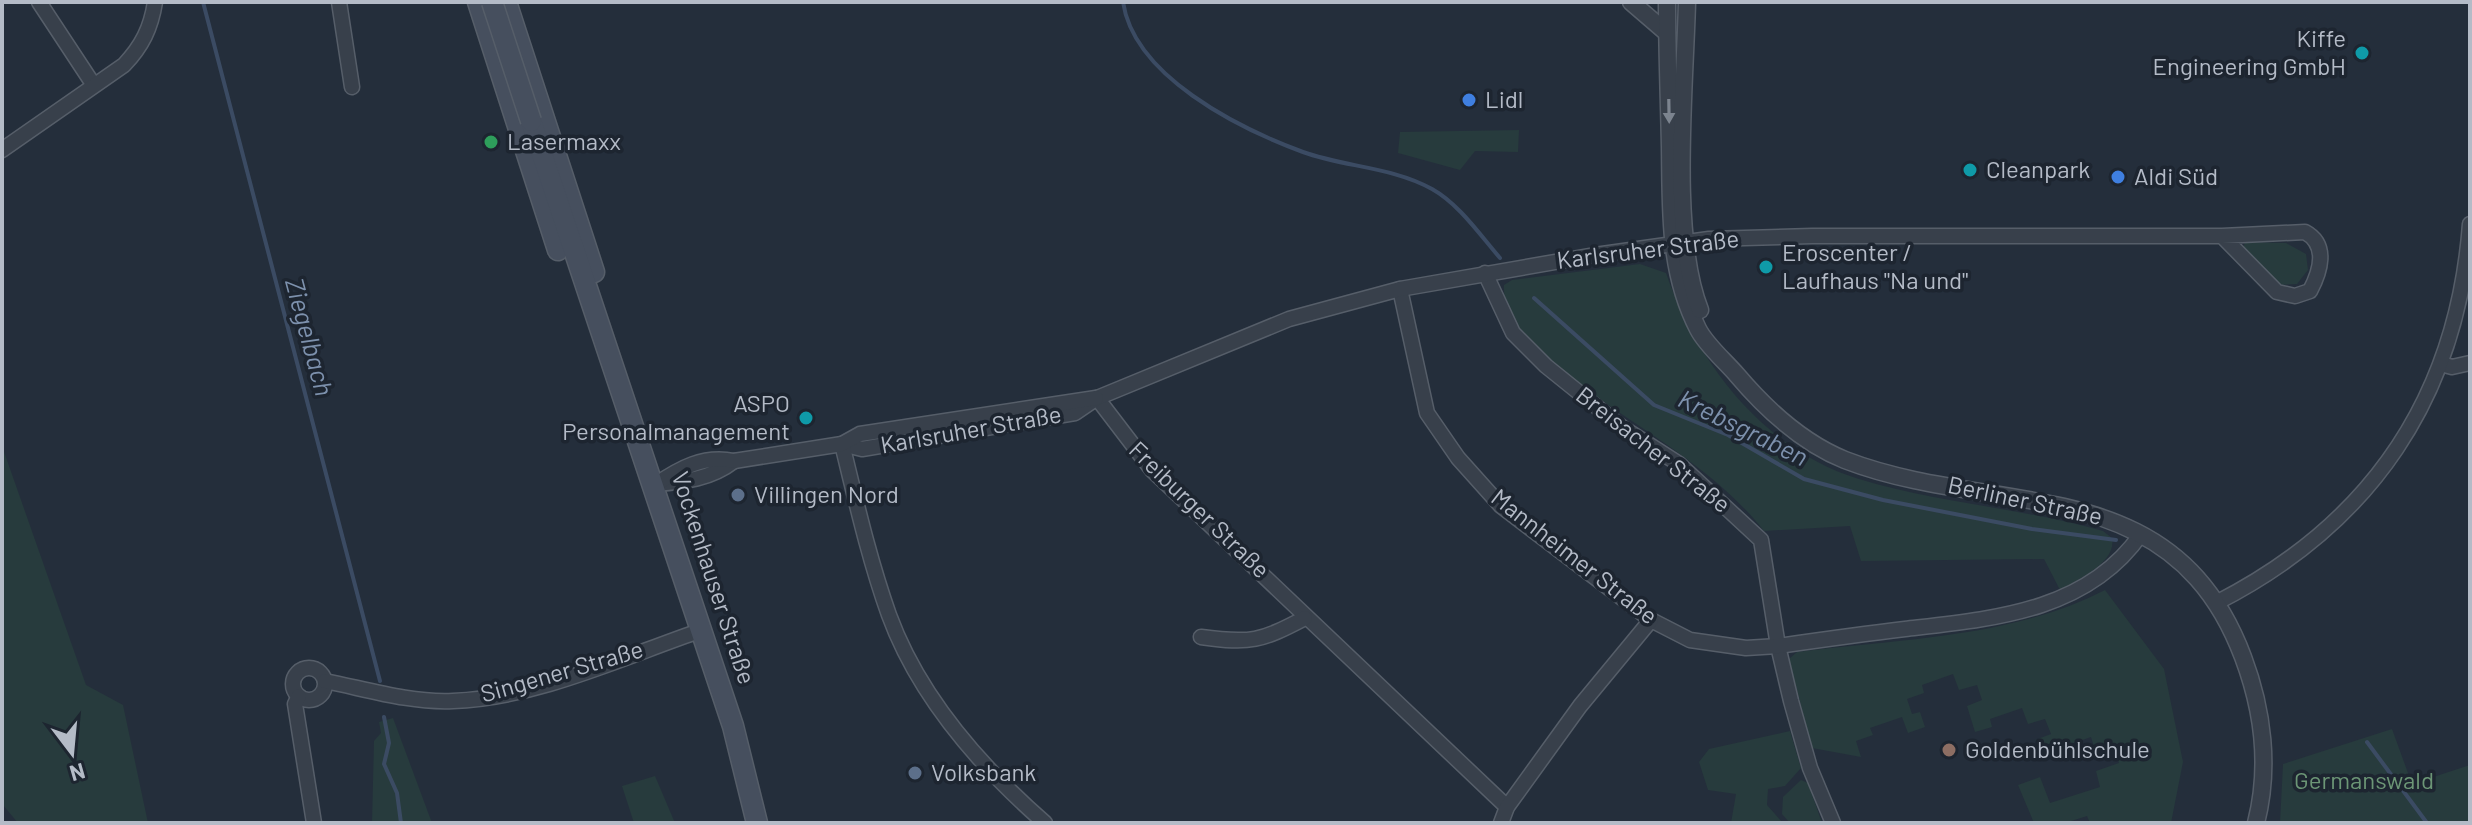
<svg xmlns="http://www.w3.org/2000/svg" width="2472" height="825" font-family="Barlow,sans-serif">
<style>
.green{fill:#273b3d}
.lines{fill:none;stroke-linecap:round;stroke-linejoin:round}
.stream{stroke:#3b4b63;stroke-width:4}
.minor-casing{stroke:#565e69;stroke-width:17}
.tertiary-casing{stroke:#565e69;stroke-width:19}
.secondary-casing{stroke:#565e69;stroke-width:23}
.minor{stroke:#38404b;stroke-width:14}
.tertiary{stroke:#38404b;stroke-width:16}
.secondary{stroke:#464f5e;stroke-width:20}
.secondary-bridge-casing{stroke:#565e69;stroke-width:23;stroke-linecap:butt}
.secondary-bridge{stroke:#464f5e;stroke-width:20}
.oneway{fill:#7c848f}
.culture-dot{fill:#0f9aa8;stroke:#1d2530;stroke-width:3}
.shop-dot{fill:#3f7fe0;stroke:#1d2530;stroke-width:3}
.leisure-dot{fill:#2e9e5b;stroke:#1d2530;stroke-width:3}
.service-dot{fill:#5c6f8a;stroke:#1d2530;stroke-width:3}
.education-dot{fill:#8d6e63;stroke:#1d2530;stroke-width:3}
.labels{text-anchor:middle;stroke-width:7;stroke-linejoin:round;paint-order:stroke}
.poi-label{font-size:24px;fill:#b4bbc7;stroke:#1d2530;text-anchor:start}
.street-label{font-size:24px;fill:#b4bbc7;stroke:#1d2530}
.park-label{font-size:24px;fill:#6c9676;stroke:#1d2530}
.water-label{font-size:26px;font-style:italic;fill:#7d91ad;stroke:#1d2530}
</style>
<rect width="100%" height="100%" fill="#242e3b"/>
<g class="green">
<polygon points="1519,130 1518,152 1475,151 1460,170 1398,153 1400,132"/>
<polygon points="2245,242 2286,243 2306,254 2308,270 2297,284 2278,285 2243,249"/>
<path d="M1640,264L1666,273C1697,363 1764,450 1859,479C1938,503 2023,508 2103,531L2112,538C2117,563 2077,580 2060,590L2044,559L1861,561L1850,526L1764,531C1714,467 1636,428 1573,379C1556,366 1530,350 1517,331C1509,320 1503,298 1504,285L1512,280Z"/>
<polygon points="2,446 86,685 123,705 148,823 18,823 3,805"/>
<path d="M2105,590L2164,669L2183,762L2171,823H2090L2087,816L2065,823H2034L2018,785L2040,777L2050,803L2100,787L2096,771L2119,763L2114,747L2096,753L2091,737L2059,748L2061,755L2044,761L2035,740L2051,734L2045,719L2028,724L2022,708L1990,719L1992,727L1975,732L1967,706L1982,700L1977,685L1959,690L1953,674L1922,685L1924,693L1907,699L1912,714L1920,712L1925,727L1908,733L1902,717L1870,728L1873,735L1856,741L1861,757L1812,748L1789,659L1797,652C1899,639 2012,638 2105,590Z"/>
<polygon points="393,718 432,823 372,823 374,741 381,733 379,722"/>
<polygon points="2392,729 2412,784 2470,765 2470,823 2280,823 2283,764"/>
<polygon points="1790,731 1801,768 1785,786 1768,789 1767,805 1783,823 1731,823 1736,794 1708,790 1699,762 1709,749"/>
<polygon points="655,776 675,823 634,823 622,786"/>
<polygon points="1801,780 1808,783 1822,823 1790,823 1782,814 1783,797"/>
</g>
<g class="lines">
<g class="stream">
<polyline points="203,2 380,681"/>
<path d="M1123,2C1134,76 1238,128 1303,152C1344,167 1393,167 1432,189C1459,204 1480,235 1500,258"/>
<polyline points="1534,298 1654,405 1728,435 1804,479 1883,500 2032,529 2116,540"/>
<polyline points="384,717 389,743 384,764 397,793 401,823"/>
<polyline points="2367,742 2427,823"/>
</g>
<g class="minor-casing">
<g id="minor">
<polyline points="39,2 93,84"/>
<polyline points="339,2 352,87"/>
<path d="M2,150L124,65C142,46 151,28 155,2"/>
<polyline points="1485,273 1513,333 1546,366 1623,428 1679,464 1761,540 1778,646 1791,701 1810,768 1833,823"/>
<path d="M1400,289L1427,413L1458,458L1501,506L1651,620L1690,640L1746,648L1778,646C1820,640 1863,634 1905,629C1992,619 2087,612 2141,534"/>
<polyline points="2441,364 2452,367 2470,363"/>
<polyline points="1097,398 1152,470 1507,807"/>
<path d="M842,444L862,449L1075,413L1097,398L1289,319L1400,289L1595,255L1709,239L1812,236H2222L2305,232C2329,245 2320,272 2310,291L2295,296L2277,292L2222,236"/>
<path d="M842,444C856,501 869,559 889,615C919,697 981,767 1045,823"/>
<path d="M656,484C684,482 711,479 734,461"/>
<path d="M655,485C680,468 703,455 734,461L842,444L860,434L1096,398"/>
<path d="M2216,603C2371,524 2457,397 2470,224"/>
<path d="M1201,637C1251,644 1261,641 1305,618"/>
<circle cx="309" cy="684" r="16"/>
<path d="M325,681C366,689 410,703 453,701C537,698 623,657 702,630"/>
<polyline points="299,696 295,704 314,823"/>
<polyline points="1501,823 1507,807 1580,706 1651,620"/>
</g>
</g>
<g class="tertiary-casing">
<g id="tertiary">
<polyline points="1631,2 1667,33"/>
<path d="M1667,2C1667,50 1669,98 1670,147C1671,210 1668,271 1698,329C1706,345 1725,361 1737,375C1765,408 1803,443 1845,460C1995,518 2172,468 2243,657C2263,710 2270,768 2256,823"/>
<path d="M1687,2C1685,86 1670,234 1700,310"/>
</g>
</g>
<g class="secondary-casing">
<g id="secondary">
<polyline points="478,2 558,250"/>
<polyline points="506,2 594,272"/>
<polyline points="531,121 733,726 757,823"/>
</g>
</g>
<use href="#minor" class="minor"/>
<use href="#tertiary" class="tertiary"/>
<use href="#secondary" class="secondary"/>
<g class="secondary-bridge-casing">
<polyline id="secondary-bridge" points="492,2 531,121"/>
</g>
<use href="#secondary-bridge" class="secondary-bridge"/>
</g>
<defs><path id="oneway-solid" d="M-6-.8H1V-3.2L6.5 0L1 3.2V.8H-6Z" transform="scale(2)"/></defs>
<use class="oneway" href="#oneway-solid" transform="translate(1669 111) rotate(89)"/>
<g class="culture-dot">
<circle cx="2362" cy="53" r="8"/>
<circle cx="1970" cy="170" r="8"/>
<circle cx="1766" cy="267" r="8"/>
<circle cx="806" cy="418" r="8"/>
</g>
<g class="shop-dot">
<circle cx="1469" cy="100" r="8"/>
<circle cx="2118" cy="177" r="8"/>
</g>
<circle class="leisure-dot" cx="491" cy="142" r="8"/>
<g class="service-dot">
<circle cx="738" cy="495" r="8"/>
<circle cx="915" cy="773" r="8"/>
</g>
<circle class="education-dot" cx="1949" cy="750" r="8"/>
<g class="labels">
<g class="poi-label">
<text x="2346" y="47" text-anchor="end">Kiffe<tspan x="2346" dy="28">Engineering GmbH</tspan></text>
<text x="1485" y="108">Lidl</text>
<text x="507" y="150">Lasermaxx</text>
<text x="1986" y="178">Cleanpark</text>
<text x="2134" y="185">Aldi Süd</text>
<text x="1782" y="261">Eroscenter /<tspan x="1782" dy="28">Laufhaus "Na und"</tspan></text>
<text x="790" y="412" text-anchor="end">ASPO<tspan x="790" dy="28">Personalmanagement</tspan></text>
<text x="754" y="503">Villingen Nord</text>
<text x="1965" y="758">Goldenbühlschule</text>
<text x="931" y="781">Volksbank</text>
</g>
<g class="street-label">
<text transform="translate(1648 250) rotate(-7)" y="8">Karlsruher Straße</text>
<text transform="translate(971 430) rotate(-10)" y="8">Karlsruher Straße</text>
<text transform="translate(1653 450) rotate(38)" y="8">Breisacher Straße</text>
<text transform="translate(2025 501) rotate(12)" y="8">Berliner Straße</text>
<text transform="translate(1199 510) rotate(44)" y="8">Freiburger Straße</text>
<text transform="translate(1574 557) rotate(38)" y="8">Mannheimer Straße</text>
<text transform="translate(713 578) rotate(72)" y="8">Vockenhauser Straße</text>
<text transform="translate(562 672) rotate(-16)" y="8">Singener Straße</text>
</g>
<g class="park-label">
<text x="2364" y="789">Germanswald</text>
</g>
<g class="water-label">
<text transform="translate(309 337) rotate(75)" y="9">Ziegelbach</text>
<text transform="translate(1743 428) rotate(26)" y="9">Krebsgraben</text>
</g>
</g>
<rect width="2472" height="825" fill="none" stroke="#b4bbc7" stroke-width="8"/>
<g transform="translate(72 753) rotate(164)" stroke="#1d2530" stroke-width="6" paint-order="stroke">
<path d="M0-6L14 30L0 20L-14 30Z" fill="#b4bbc7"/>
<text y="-12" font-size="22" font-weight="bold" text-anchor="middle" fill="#b4bbc7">N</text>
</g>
</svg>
